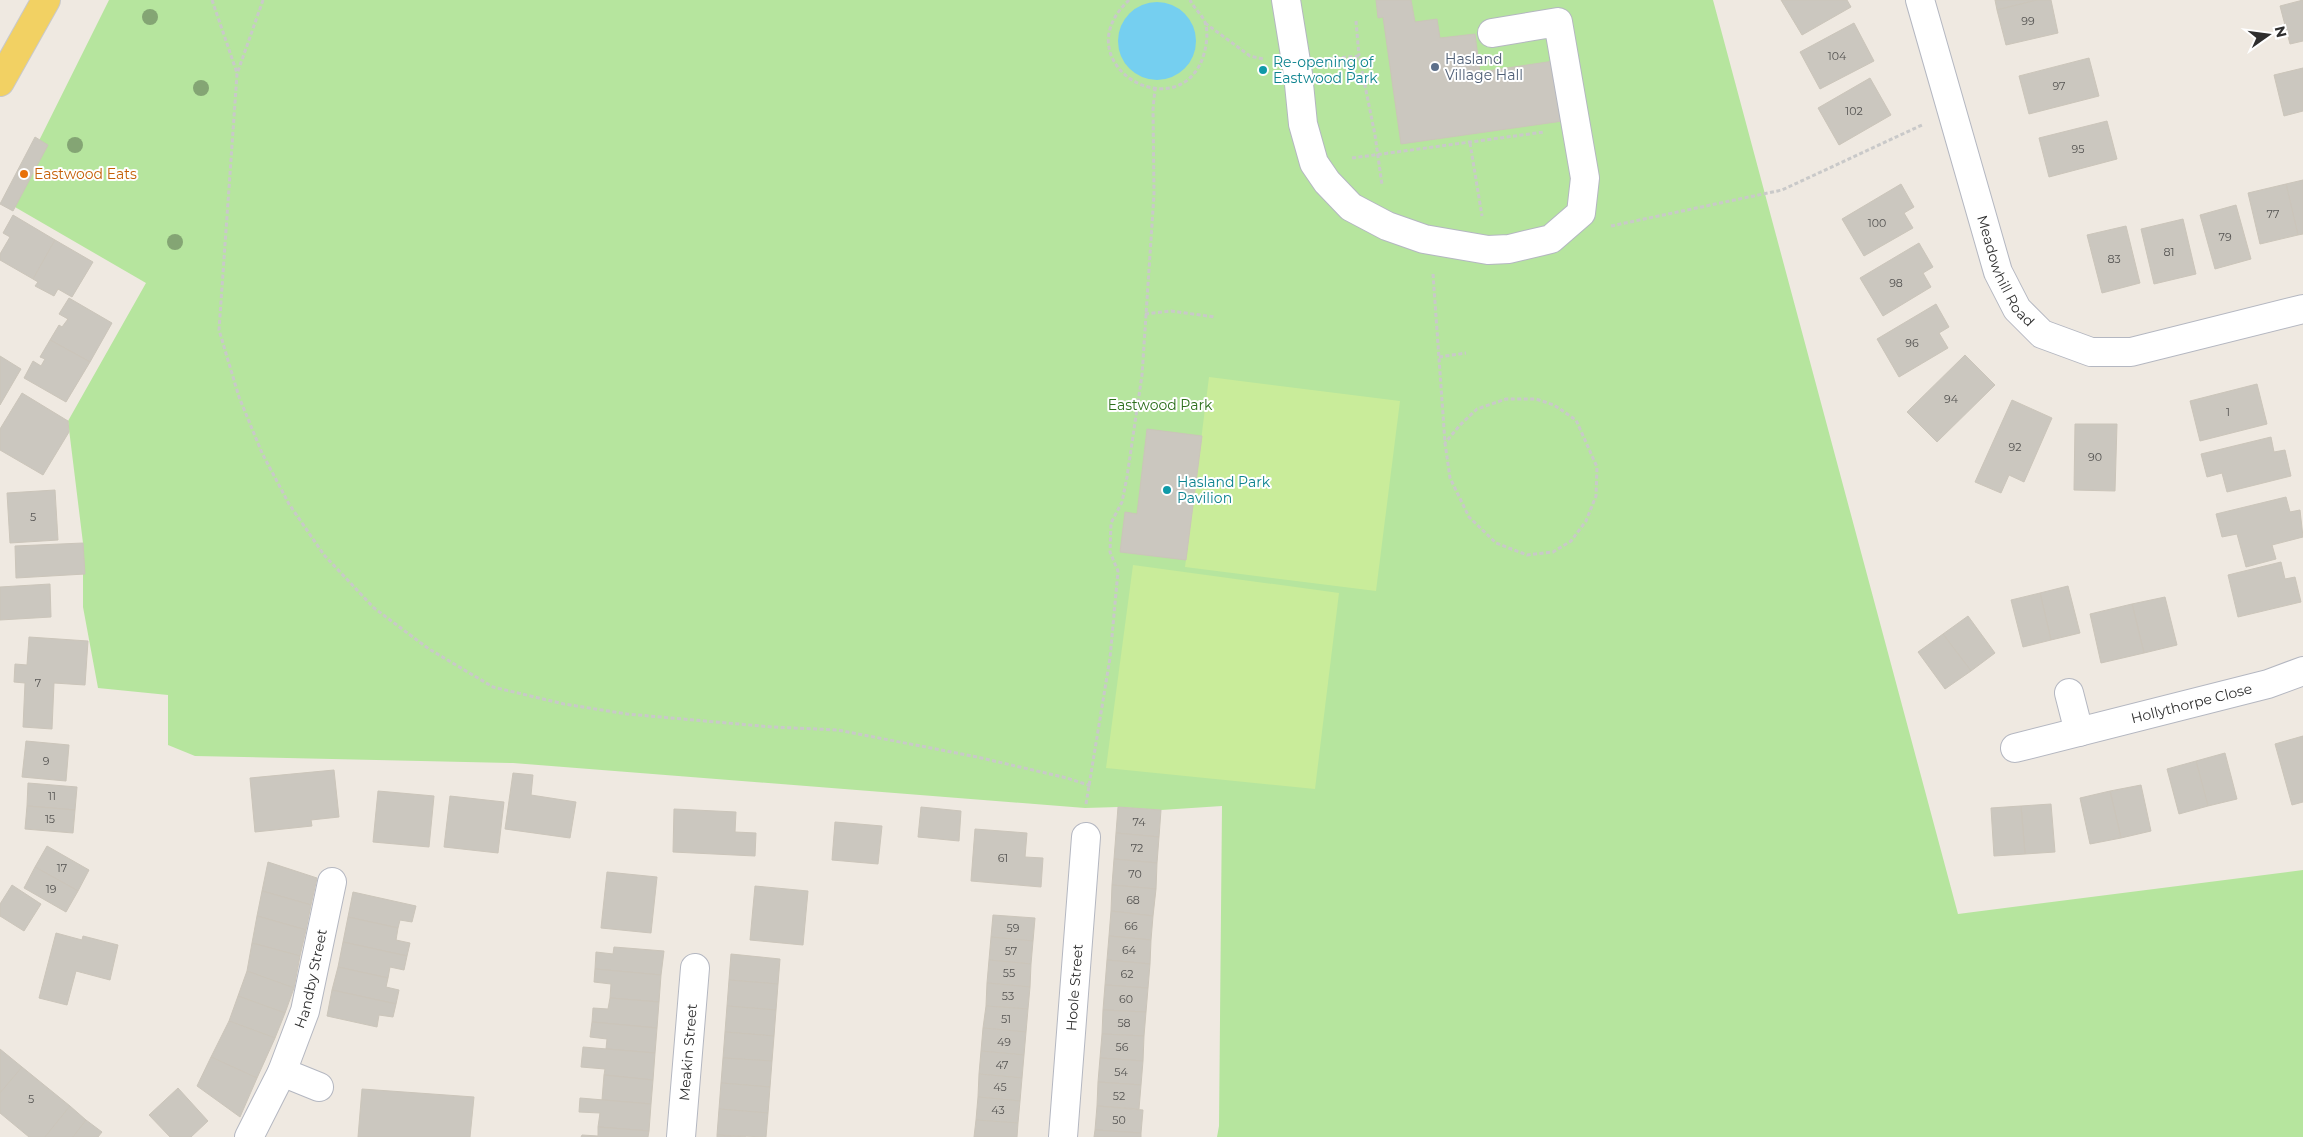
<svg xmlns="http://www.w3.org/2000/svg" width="2303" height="1137" font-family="Montserrat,sans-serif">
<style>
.green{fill:#b6e59e}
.pitch{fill:#c9ec9a}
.water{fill:#75cff0}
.building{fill:#cbc7bf;stroke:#cbc5ba}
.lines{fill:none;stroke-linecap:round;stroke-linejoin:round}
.minor-casing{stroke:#b4b7c1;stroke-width:30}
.major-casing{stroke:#c9c9c9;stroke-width:30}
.path{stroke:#c9c9c9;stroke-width:3;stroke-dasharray:4 2.5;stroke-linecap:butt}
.minor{stroke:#fff;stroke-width:28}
.major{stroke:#f2d163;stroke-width:28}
.tree{fill:#84a574}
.service-dot{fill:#5c6f8a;stroke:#fff;stroke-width:2}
.culture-dot{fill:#0f9aa8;stroke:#fff;stroke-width:2}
.food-dot{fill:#e8710a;stroke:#fff;stroke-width:2}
.labels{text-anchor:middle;stroke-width:4;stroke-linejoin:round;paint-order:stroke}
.number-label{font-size:11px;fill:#555452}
.service-label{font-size:14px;fill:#4e5e75;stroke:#fff;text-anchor:start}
.culture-label{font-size:14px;fill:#0d838f;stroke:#fff;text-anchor:start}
.food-label{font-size:14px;fill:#c56008;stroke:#fff;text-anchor:start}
.street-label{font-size:14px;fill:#2e2e2e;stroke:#fff}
.park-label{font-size:14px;fill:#2c6e1b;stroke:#fff}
</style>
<rect width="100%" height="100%" fill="#efe9e1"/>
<polygon class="green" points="109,0 1713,0 1958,914 2303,870 2303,1137 1217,1137 1219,1126 1222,806 1161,810 1118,807 1085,808 513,763 195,756 168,745 168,695 98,688 83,607 83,543 68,421 146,283 8,203"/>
<g class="pitch">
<polygon points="1209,377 1400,401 1376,591 1185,567"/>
<polygon points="1133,565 1339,593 1315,789 1106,768"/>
</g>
<circle class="water" cx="1157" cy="41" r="39"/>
<g class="building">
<polygon points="1376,0 1411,0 1415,22 1437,19 1440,38 1475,34 1480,72 1554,61 1563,121 1401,144 1383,17 1378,18"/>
<polygon points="1781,0 1847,0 1851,7 1802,35"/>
<polygon points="1995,0 2037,0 1997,10"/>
<polygon points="2037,0 2051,0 2058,33 2006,45 1997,10"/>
<polygon points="2303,0 2303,41 2290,44 2280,6"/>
<polygon points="1854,23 1874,61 1820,89 1800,52"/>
<polygon points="2089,58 2099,96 2029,114 2019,76"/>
<polygon points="2303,68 2303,111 2284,116 2274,75"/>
<polygon points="1870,78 1891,115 1839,145 1818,108"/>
<polygon points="2107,121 2117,159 2049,177 2039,138"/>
<polygon points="35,137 48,145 13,211 0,204"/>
<polygon points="2303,180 2303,234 2298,235 2286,184"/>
<polygon points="1901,184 1914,207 1904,213 1913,228 1864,256 1842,219"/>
<polygon points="2286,184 2298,235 2260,244 2248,193"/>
<polygon points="2236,205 2251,259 2215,269 2200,215"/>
<polygon points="13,215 55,240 33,279 0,260 0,254 10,237 3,233"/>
<polygon points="2183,219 2196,274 2154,284 2141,229"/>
<polygon points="2126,226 2140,283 2102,293 2087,235"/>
<polygon points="55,240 93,262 72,297 58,289 54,296 35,286 38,282 33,279"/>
<polygon points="1919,243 1933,267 1923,273 1931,287 1883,316 1860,278"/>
<polygon points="69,298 112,323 90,362 50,340 59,325 62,327 68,319 59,314"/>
<polygon points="1936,304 1949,327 1939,333 1948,348 1899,377 1877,339"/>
<polygon points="50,340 90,362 66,402 24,378 33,361 41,366 45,359 40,357"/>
<polygon points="1965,355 1995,385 1937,442 1907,412"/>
<polygon points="0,356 21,369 0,405"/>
<polygon points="2257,384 2267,424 2200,441 2190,401"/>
<polygon points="22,393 68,421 69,432 43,475 0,450 0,429"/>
<polygon points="2012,400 2052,418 2024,482 2009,475 2001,493 1975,482"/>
<polygon points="2075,424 2117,424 2115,491 2074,490"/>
<polygon points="1147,429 1202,436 1186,560 1120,552 1125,512 1137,514"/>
<polygon points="2271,437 2274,452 2285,450 2291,476 2227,492 2222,473 2207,477 2201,454"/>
<polygon points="55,490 58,540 10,543 7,493"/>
<polygon points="2286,497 2290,512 2300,510 2303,537 2272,545 2276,559 2246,567 2237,534 2222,537 2216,514"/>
<polygon points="83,543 85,574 16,578 15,546"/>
<polygon points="2281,562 2285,579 2295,577 2301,602 2238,617 2228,575"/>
<polygon points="50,584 51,617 0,620 0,587"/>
<polygon points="2068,586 2080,633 2051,640 2040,593"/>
<polygon points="2040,593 2051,640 2023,647 2011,600"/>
<polygon points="2165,597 2177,645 2144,653 2132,604"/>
<polygon points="2132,604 2144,653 2101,663 2090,614"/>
<polygon points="1968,616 1995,653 1971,671 1943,634"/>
<polygon points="1943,634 1971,671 1945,689 1918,652"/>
<polygon points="29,637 88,641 85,685 54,683 52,729 23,727 25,683 14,682 15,664 27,665"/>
<polygon points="2303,736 2303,802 2292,805 2275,744"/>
<polygon points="26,741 69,745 66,781 22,777"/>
<polygon points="2225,753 2237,799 2208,806 2196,761"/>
<polygon points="2196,761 2208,806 2179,814 2167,769"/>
<polygon points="334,770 339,817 311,820 312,826 255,832 250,778"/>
<polygon points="513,773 533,775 531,795 576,802 570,838 505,829"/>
<polygon points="28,783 77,787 75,810 27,806"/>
<polygon points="2141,785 2151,831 2121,838 2110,791"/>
<polygon points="378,791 434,796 429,847 373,842"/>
<polygon points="2110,791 2121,838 2090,844 2080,798"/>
<polygon points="450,796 504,802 498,853 444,847"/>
<polygon points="2051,804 2055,852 2025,854 2021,806"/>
<polygon points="27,806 75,810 73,833 25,829"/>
<polygon points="2021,806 2025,854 1994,856 1991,808"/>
<polygon points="921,807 961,811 959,841 918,837"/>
<polygon points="1118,807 1161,810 1159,837 1116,833"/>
<polygon points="674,809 736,812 735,832 756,833 755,856 673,852"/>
<polygon points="835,822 882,826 878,864 832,860"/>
<polygon points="975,829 1027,833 1025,857 1043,858 1041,887 971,881"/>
<polygon points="1116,833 1159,837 1157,863 1114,859"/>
<polygon points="47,846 89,870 78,891 35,867"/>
<polygon points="1114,859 1157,863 1156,889 1112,885"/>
<polygon points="268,862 317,878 311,905 262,891"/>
<polygon points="35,867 78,891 66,912 24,888"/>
<polygon points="607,872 657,877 651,933 601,928"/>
<polygon points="12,885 41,904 24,931 0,916 0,904"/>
<polygon points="1112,885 1156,889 1153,916 1111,911"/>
<polygon points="755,886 808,891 803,945 750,940"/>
<polygon points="262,891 311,905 306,930 257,916"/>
<polygon points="353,892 416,906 412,922 400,920 398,928 348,917"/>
<polygon points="1111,911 1153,916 1151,940 1109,936"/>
<polygon points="993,915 1035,918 1033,941 991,937"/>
<polygon points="257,916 306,930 300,956 252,943"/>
<polygon points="348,917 398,928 396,940 410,943 407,956 343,942"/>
<polygon points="56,933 82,940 83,936 118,945 110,980 76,971 67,1005 39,998"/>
<polygon points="1109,936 1151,940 1150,964 1107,960"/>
<polygon points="991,937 1033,941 1031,964 989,960"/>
<polygon points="343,942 407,956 404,970 390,967 388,978 338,967"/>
<polygon points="252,943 300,956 294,988 247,971"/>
<polygon points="614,947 664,951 661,975 595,969 596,952 613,954"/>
<polygon points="731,954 780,959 778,984 729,980"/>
<polygon points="989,960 1031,964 1030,987 987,983"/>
<polygon points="1107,960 1150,964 1148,988 1105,985"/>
<polygon points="338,967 388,978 386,987 399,990 396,1004 332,990"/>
<polygon points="595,969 661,975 659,1002 610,998 611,984 594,982"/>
<polygon points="247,971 294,988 285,1013 238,996"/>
<polygon points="729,980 778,984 776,1010 727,1006"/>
<polygon points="987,983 1030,987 1028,1009 986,1006"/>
<polygon points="1105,985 1148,988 1146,1012 1103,1010"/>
<polygon points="332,990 396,1004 393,1017 379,1015 377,1027 327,1016"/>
<polygon points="238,996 285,1013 275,1038 229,1021"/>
<polygon points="610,998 659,1002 657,1028 592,1022 593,1008 608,1009"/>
<polygon points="727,1006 776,1010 774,1036 725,1032"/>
<polygon points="986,1006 1028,1009 1026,1032 983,1028"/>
<polygon points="1103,1010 1146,1012 1144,1036 1102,1034"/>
<polygon points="229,1021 275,1038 257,1078 211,1057"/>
<polygon points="592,1022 657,1028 655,1053 606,1049 607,1039 590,1037"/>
<polygon points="983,1028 1026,1032 1024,1055 981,1051"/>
<polygon points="725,1032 774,1036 772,1061 723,1058"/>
<polygon points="1102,1034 1144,1036 1143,1061 1100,1058"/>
<polygon points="583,1047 655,1053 653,1080 604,1075 605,1069 581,1067"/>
<polygon points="0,1049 22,1067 0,1093"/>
<polygon points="981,1051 1024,1055 1022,1078 979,1074"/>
<polygon points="211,1057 257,1078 240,1117 197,1086"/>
<polygon points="723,1058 772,1061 770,1087 721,1083"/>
<polygon points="1100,1058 1143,1061 1141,1085 1098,1082"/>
<polygon points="22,1067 70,1106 45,1137 29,1137 0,1113 0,1093"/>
<polygon points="979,1074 1022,1078 1020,1101 978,1097"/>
<polygon points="604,1075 653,1080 651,1104 602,1100"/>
<polygon points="1098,1082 1141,1085 1139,1109 1097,1106"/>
<polygon points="721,1083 770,1087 768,1113 719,1109"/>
<polygon points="178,1088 208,1121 191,1137 170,1137 149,1115"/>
<polygon points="362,1089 474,1097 470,1137 358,1137"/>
<polygon points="978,1097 1020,1101 1018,1123 976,1120"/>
<polygon points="580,1098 651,1104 649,1131 598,1127 600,1113 579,1112"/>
<polygon points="70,1106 86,1120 73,1137 45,1137"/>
<polygon points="1097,1106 1143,1110 1141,1133 1095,1130"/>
<polygon points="719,1109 768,1113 766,1137 717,1135"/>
<polygon points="86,1120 102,1132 98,1137 73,1137"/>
<polygon points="976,1120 1018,1123 1017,1137 974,1137"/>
<polygon points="598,1127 649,1131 648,1137 581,1137 582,1135 598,1136"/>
<polygon points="1095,1130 1141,1133 1141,1137 1094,1137"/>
<polygon points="717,1135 746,1137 717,1137"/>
</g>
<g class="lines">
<g class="minor-casing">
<g id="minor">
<polyline points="1286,0 1298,74 1303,124 1314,163 1327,182 1351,207 1387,226 1424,239 1488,250 1509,249 1551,239 1581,213 1585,178 1558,22 1492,33"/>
<path id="s1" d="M1920,0L1998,272L2017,309L2042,334L2091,352H2131L2303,309"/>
<polyline points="2069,693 2079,732"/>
<path id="s2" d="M2015,748L2268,684L2303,671"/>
<polyline points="282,1072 319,1087"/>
<path id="s3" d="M249,1137L282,1072L305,1011L332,882"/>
<path id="s4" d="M681,1137L695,968"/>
<path id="s5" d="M1063,1137L1086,837"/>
</g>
</g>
<g class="major-casing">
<polyline id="major" points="0,82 46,0"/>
</g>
<g class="path">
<polyline points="212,0 237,73"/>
<polyline points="263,0 237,74 219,330 239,397 262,453 289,504 324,555 374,608 429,649 493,687 564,704 627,714 772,727 838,730 977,757 1067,778 1091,786"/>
<path d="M1129,0C1063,62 1174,128 1202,60C1206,49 1209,34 1205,22C1202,15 1194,8 1190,0"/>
<polyline points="1356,21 1359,56"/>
<polyline points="1205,23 1250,56 1263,59"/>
<polyline points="1329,59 1359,56 1375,135 1382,185"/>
<polyline points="1470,143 1482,216"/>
<polyline points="1352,158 1544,132"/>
<polyline points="1611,226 1782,190 1922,125"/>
<polyline points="1433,274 1445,443 1450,478 1469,517 1496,543 1527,555 1553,552 1571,541 1586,521 1596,496 1597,467 1576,420 1554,405 1536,399 1506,399 1477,409 1460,425 1445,443"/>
<polyline points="1145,314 1171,311 1215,317"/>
<polyline points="1439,357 1466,353"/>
<polyline points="1086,804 1110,658 1118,571 1110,552 1111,523 1122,502 1127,477 1142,375 1154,194 1153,109 1155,89"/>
</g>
<use href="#minor" class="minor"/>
<use href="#major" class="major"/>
</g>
<g class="tree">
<circle cx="150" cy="17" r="8"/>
<circle cx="201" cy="88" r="8"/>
<circle cx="75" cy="145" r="8"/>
<circle cx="175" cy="242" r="8"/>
</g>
<circle class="service-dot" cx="1435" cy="67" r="5"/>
<g class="culture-dot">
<circle cx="1263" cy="70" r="5"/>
<circle cx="1167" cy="490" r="5"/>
</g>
<circle class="food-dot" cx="24" cy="174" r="5"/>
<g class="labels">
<g class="number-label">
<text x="2028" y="25">99</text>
<text x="1837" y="60">104</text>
<text x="2059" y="90">97</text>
<text x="1854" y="115">102</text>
<text x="2078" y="153">95</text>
<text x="2273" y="218">77</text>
<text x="1877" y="227">100</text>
<text x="2225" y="241">79</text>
<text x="2169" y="256">81</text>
<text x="2114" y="263">83</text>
<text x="1896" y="287">98</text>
<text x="1912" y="347">96</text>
<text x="1951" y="403">94</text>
<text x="2228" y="416">1</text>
<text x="2015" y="451">92</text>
<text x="2095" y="461">90</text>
<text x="33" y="521">5</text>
<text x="38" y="687">7</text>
<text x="46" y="765">9</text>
<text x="52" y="800">11</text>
<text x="50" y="823">15</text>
<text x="1139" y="826">74</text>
<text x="1137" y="852">72</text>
<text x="1003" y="862">61</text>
<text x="62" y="872">17</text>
<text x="1135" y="878">70</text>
<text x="51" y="893">19</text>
<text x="1133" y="904">68</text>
<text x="1131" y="930">66</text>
<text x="1013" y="932">59</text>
<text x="1129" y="954">64</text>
<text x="1011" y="955">57</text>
<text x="1009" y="977">55</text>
<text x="1127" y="978">62</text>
<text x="1008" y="1000">53</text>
<text x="1126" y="1003">60</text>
<text x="1006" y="1023">51</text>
<text x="1124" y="1027">58</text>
<text x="1004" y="1046">49</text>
<text x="1122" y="1051">56</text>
<text x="1002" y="1069">47</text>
<text x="1121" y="1076">54</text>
<text x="1000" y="1091">45</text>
<text x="1119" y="1100">52</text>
<text x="31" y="1103">5</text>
<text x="998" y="1114">43</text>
<text x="1119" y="1124">50</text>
</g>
<g class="service-label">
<text x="1445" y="64">Hasland<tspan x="1445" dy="16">Village Hall</tspan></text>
</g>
<g class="culture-label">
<text x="1273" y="67">Re-opening of<tspan x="1273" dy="16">Eastwood Park</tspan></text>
<text x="1177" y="487">Hasland Park<tspan x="1177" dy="16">Pavilion</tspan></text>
</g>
<g class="food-label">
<text x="34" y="179">Eastwood Eats</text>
</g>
<g class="street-label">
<text dy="5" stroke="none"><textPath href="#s1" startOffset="285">Meadowhill Road</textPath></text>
<text dy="5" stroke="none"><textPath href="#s2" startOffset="182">Hollythorpe Close</textPath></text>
<text dy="5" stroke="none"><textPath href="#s3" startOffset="171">Handby Street</textPath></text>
<text dy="5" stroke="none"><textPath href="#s5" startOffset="150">Hoole Street</textPath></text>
<text dy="5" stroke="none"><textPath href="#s4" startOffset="85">Meakin Street</textPath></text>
</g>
<g class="park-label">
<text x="1160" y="410">Eastwood Park</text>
</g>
</g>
<g transform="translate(2268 35) rotate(76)" stroke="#ffffff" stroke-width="4" paint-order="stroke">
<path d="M0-4L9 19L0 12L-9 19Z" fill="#2e2e2e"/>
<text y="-8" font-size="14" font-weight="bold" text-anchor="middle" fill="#2e2e2e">N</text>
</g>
</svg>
